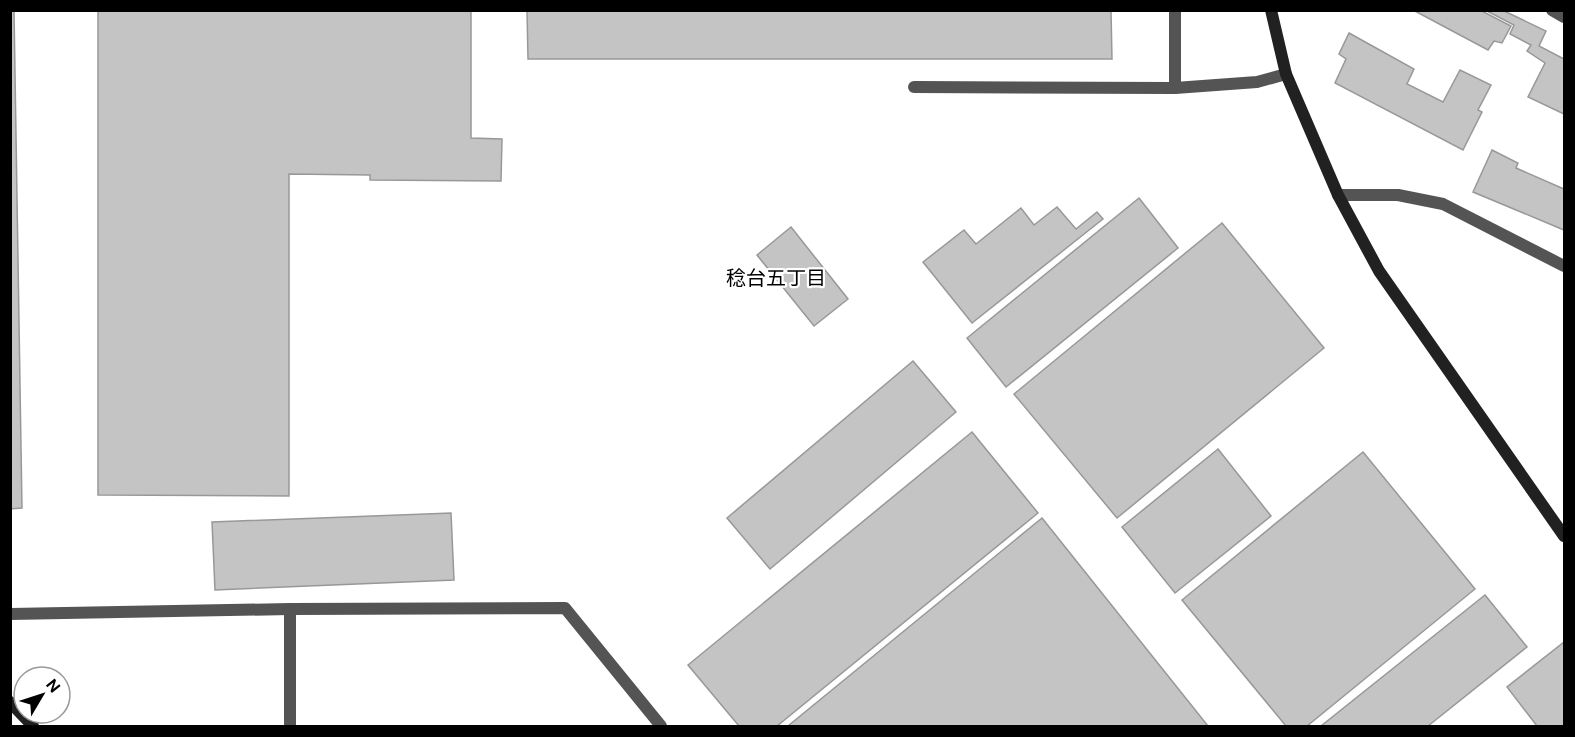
<svg xmlns="http://www.w3.org/2000/svg" width="1575" height="737" font-family="'DM Sans','Noto Sans JP',sans-serif">
<style>
.building{fill:#c4c4c4;stroke:#989898;stroke-width:1.5}
.lines{fill:none;stroke-linecap:round;stroke-linejoin:round}
.lane{stroke:#545454;stroke-width:12}
.street{stroke:#545454;stroke-width:12}
.secondary{stroke:#212121;stroke-width:12}
.labels{text-anchor:middle;stroke-width:4.5;stroke-linejoin:round;paint-order:stroke}
.neighbourhood-label{font-size:20px;fill:#000;stroke:#fff}
</style>
<rect width="100%" height="100%" fill="#fff"/>
<g class="building">
<polygon points="10,10 14,10 22,508 10,509"/>
<polygon points="98,10 471,10 471,138 502,139 501,181 370,180 370,175 289,174 289,496 98,495"/>
<polygon points="527,10 1111,10 1112,59 528,59"/>
<polygon points="1413,10 1480,10 1511,26 1502,43 1494,41 1488,50"/>
<polygon points="1502,10 1546,31 1539,46 1564,59 1564,114 1528,97 1545,63 1527,51 1531,45 1510,34 1514,25 1487,11"/>
<polygon points="1349,33 1414,69 1407,84 1443,102 1460,70 1491,85 1478,110 1482,112 1463,150 1335,83 1346,59 1339,54"/>
<polygon points="1492,150 1518,163 1516,168 1564,189 1564,230 1473,192"/>
<polygon points="1139,198 1178,248 1006,387 967,338"/>
<polygon points="1057,207 1076,229 1097,212 1103,219 972,323 923,262 964,230 976,244 1021,208 1034,225"/>
<polygon points="1222,223 1324,348 1117,518 1014,394"/>
<polygon points="791,227 848,299 814,326 757,255"/>
<polygon points="913,361 956,412 770,569 727,518"/>
<polygon points="972,432 1038,513 777,726 739,726 688,665"/>
<polygon points="1218,449 1271,516 1175,593 1122,527"/>
<polygon points="1363,452 1475,589 1307,726 1286,726 1182,600"/>
<polygon points="451,513 454,580 215,590 212,522"/>
<polygon points="1042,518 1208,726 788,726"/>
<polygon points="1485,595 1527,647 1428,726 1321,726"/>
<polygon points="1564,642 1564,726 1537,726 1507,687"/>
</g>
<g class="lines">
<g class="lane">
<polyline points="1175,10 1175,88 1257,82 1286,74"/>
<polyline points="914,87 1175,88"/>
</g>
<g class="street">
<polyline points="1552,10 1564,17"/>
<polyline points="1338,195 1398,195 1443,204 1564,266"/>
<polyline points="10,614 290,609 565,608 661,726"/>
<polyline points="290,726 290,609"/>
</g>
<g class="secondary">
<polyline points="1271,10 1286,74 1338,195 1379,271 1564,536"/>
<polyline points="10,702 33,726"/>
</g>
</g>
<g class="labels">
<g class="neighbourhood-label">
<text x="776" y="285">稔台五丁目</text>
</g>
</g>
<rect width="1575" height="737" fill="none" stroke="#000000" stroke-width="24"/>
<g transform="translate(42 695) rotate(51)"><circle r="28" fill="#ffffff" stroke="#999999" stroke-width="1.5"/>
<path d="M0-4.5L10 22L0 15L-10 22Z" fill="#000000"/>
<text y="-9" font-size="16" font-weight="bold" text-anchor="middle" fill="#000000">N</text>
</g>
</svg>
